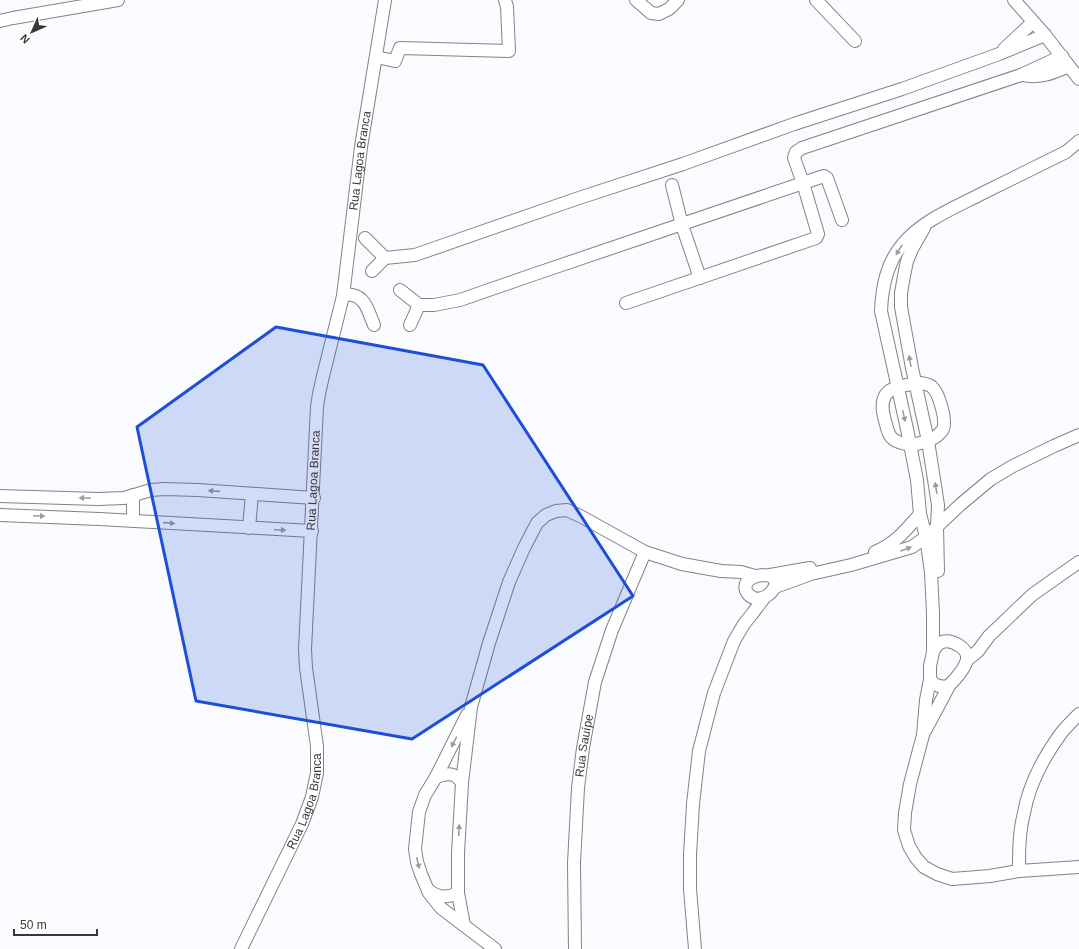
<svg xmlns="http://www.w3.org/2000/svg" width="1079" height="949" font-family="Arial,sans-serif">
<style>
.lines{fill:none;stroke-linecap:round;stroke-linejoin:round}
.minor-casing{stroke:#828288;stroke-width:14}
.minor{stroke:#fff;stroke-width:12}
.oneway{fill:#9c9c9c}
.marked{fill:#1d4ed8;fill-opacity:0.2;stroke:#1d4ed8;stroke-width:3;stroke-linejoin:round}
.labels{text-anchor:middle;stroke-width:3;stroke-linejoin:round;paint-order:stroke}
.street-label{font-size:12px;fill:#38383a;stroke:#fff}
</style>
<rect width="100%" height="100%" fill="#fafbff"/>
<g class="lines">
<g class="minor-casing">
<g id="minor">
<polyline points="636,0 651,13 659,14 669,9 678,0"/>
<polyline points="816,0 855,41"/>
<polyline points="1014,0 1045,35 1079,79"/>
<polyline points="0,21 13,18 118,0"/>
<polyline points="1004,49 1033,22"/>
<polyline points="376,57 395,61 400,48 509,51 507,7 505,0"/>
<path d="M1022,75C1040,79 1053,73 1069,66"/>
<polyline points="672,185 682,225 700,278"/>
<polyline points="924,228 912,249 907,261 904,276 901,293 901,307 912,368 928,441 938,505 937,527 938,571"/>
<polyline points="365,238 385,258"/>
<polyline points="372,271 385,258 415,255 576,199 683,164 794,124 902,89 999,54 1045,35"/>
<polyline points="400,290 419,305 434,305 460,300 532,275 803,183 794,158 796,152 802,148 1021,75 1062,56"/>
<path d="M343,296C345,295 349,294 352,295C366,297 369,314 374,325"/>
<polyline points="626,303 816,238 818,234 803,183 824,176 827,178 842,220"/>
<polyline points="410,325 419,305"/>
<path d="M921,383C925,384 929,384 932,387C939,393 947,421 943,429C935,444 903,450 891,437C887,432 886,423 884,417C877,387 897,386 921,383Z"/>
<polyline points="133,495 133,521"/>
<polyline points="0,496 98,499 124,498 151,490 164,489 198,490 314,498"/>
<polyline points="0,515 99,519 312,531"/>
<polyline points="249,528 252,494"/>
<path d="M875,552C895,544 906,530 920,514"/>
<path d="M763,575C769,575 773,576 776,582C775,588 772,592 768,595C749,609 731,578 763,575Z"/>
<polyline points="770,575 810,568"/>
<polyline points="775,587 811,574 851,565 912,547 926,537 961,504 991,479 1013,466 1054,446 1079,435"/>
<path d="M933,652C935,648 937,644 942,642C951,639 969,648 967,659C966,665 963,669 960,673C956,678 952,684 946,687L939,686L934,684L930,679V666L933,652V613L931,572L926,537L920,514L917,480L907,429L881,311C882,288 886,264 902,245C921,221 954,208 981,194C1009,180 1038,166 1066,152L1079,141"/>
<polyline points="967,660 978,651 989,636 1032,595 1056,578 1079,562"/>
<path d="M930,679L926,700L923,735L910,784L905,813L904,830L909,846L916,858L924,867L937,874L952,879L990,876L1019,871C1019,851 1019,832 1024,813C1029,784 1045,755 1062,732C1067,726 1073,720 1079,714"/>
<polyline points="467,715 436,777 425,795 419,812 415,849 417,862 421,874 429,893 441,908 495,949"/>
<polyline points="925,731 949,686"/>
<path d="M436,777C448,773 455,772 462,783"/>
<polyline points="1019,871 1079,867"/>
<path d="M428,890C438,898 447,898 458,893"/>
<polyline points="464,925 458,893 458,853 462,783 471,707 489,643 509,582 524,548 537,523 546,515 556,511 567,510 582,517 645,552 682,564 721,571 741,572 755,576"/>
<path id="s1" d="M241,949L302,824L312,797L317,773V746L306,668L305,649L317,407L319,394L323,376L343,296L361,147L385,0"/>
<path id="s2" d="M575,949L574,863L578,788L583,748L595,682L612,630L645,552"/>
<polyline points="695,949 690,889 690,855 693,804 699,751 714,693 734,641 744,624 752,614 764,598"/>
</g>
</g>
<use href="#minor" class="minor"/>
</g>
<defs><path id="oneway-solid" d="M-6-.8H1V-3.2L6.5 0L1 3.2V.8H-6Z"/></defs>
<g class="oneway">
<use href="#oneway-solid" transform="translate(899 250) rotate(122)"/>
<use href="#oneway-solid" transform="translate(910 361) rotate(-100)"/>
<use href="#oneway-solid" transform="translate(904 416) rotate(77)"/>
<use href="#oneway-solid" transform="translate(936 488) rotate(-99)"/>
<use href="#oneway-solid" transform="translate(214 491) rotate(-176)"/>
<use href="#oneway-solid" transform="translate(85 498) rotate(-178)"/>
<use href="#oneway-solid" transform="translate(39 516) rotate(2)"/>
<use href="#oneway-solid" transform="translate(169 523) rotate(4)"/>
<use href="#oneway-solid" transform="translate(280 530) rotate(3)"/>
<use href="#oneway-solid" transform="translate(906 549) rotate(-20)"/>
<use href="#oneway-solid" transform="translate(454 742) rotate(117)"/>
<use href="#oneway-solid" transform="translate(459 830) rotate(-87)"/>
<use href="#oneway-solid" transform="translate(418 863) rotate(77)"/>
</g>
<path class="marked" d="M276,327L483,365L633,596L412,739L196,701L137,427Z"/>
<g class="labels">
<g class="street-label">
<text dy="4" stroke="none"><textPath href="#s1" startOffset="810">Rua Lagoa Branca</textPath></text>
<text dy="4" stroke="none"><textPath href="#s1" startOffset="486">Rua Lagoa Branca</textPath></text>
<text dy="4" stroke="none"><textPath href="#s2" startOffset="204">Rua Sauípe</textPath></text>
<text dy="4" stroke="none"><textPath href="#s1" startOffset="162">Rua Lagoa Branca</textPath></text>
</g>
</g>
<g transform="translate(32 32) rotate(225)" stroke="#ffffff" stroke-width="3" paint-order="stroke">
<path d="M0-3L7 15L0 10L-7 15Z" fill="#38383a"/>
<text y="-6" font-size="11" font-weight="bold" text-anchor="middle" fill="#38383a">N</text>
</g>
<path d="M14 929v6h83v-6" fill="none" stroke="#38383a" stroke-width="2"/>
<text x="20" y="929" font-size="12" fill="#38383a" stroke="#ffffff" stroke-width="3" paint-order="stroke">50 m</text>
</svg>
